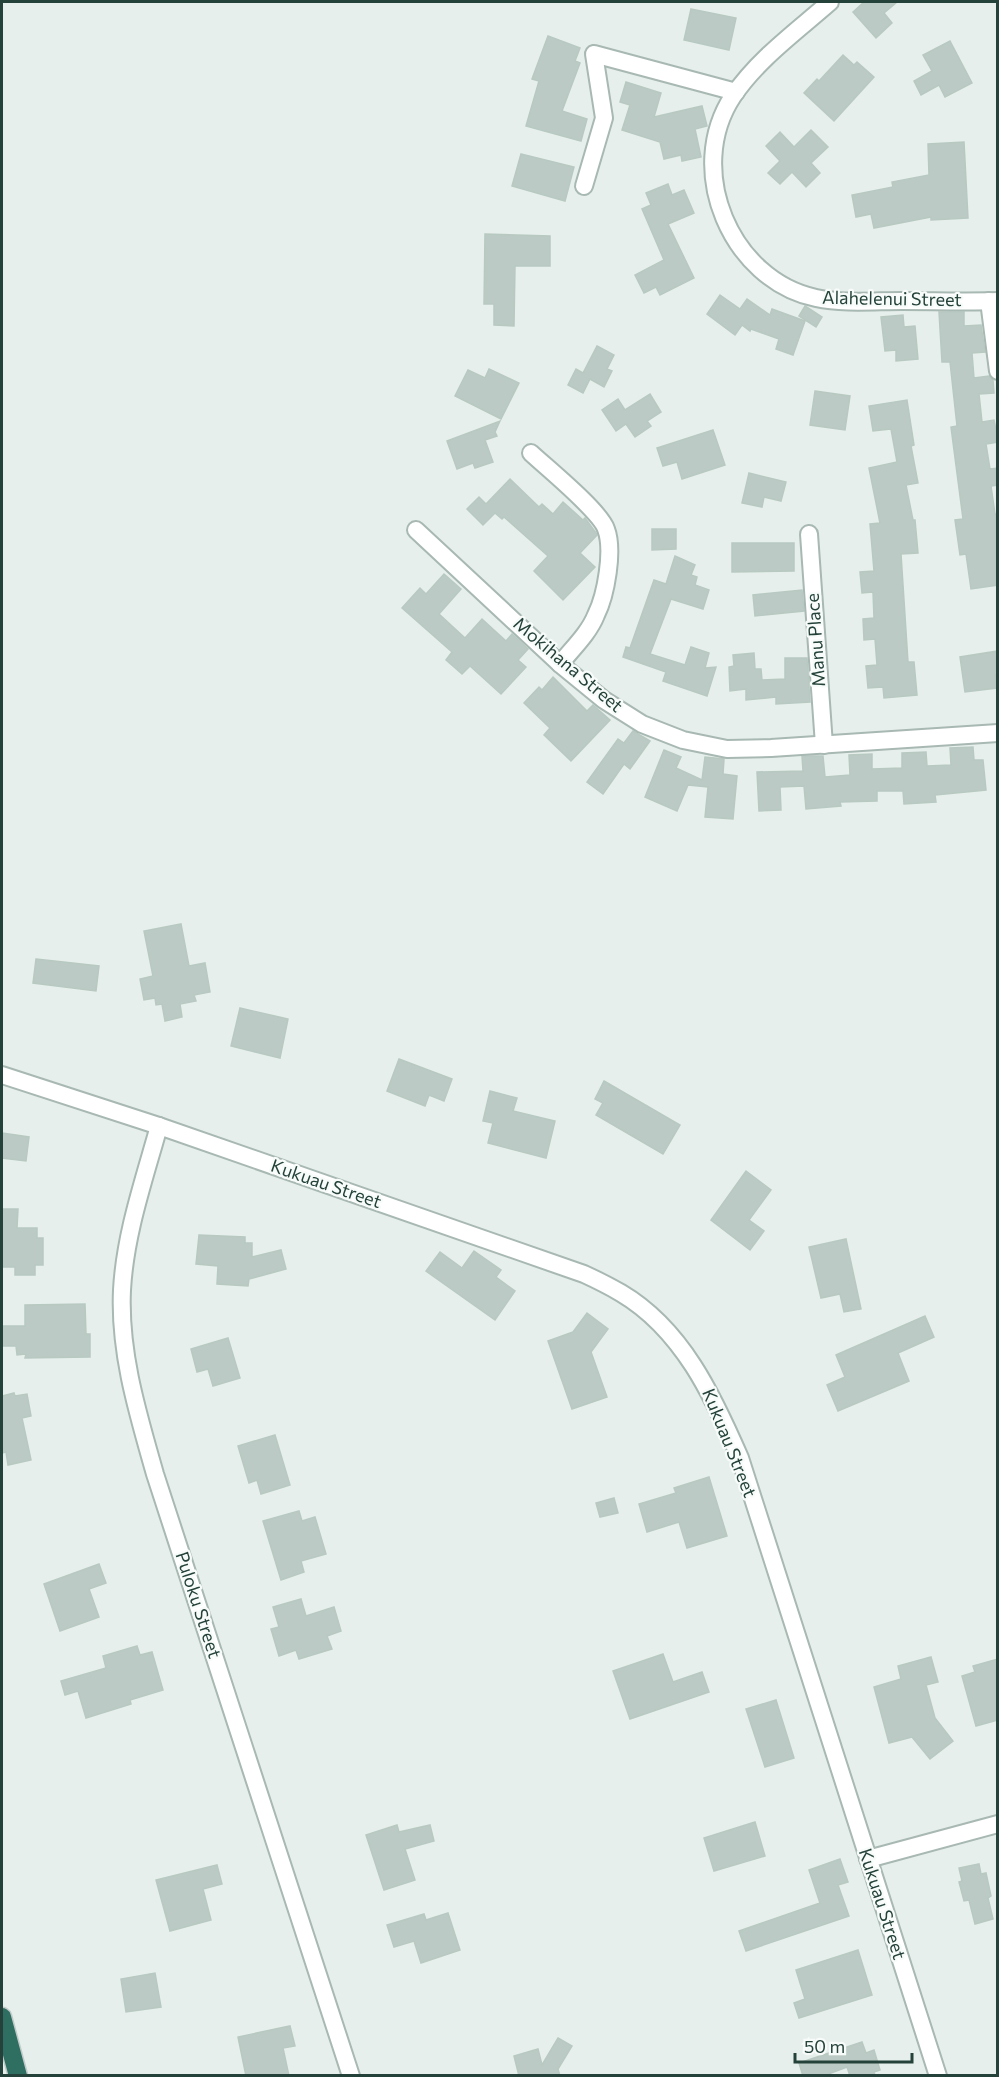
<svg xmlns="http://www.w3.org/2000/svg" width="999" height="2077" font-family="Commissioner,sans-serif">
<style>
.building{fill:#bbcac4;stroke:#b8c9c2;stroke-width:1.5}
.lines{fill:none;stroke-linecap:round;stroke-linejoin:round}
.minor-casing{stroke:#a8b8b2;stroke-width:20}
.highway-casing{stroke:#c2cac8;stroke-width:21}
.minor{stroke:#fff;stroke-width:16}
.highway{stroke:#2f6f62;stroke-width:18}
.labels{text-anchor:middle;stroke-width:4.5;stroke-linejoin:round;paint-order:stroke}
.street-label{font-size:18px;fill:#24423a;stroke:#f7fbf9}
</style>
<rect width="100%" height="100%" fill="#e6efeb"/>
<g class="building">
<polygon points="864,2 897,2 884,13 892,23 876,38 853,12"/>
<polygon points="691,9 736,18 729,50 684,40"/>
<polygon points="548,36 580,48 575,61 580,63 562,111 587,119 581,141 526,126 539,81 532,79"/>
<polygon points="950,41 972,83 945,97 939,85 921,95 914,81 932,71 923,55"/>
<polygon points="843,55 854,65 857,62 874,77 834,121 804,93 817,79 819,81"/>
<polygon points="626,82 661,93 654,117 702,106 707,126 695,129 701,157 682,161 681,155 664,159 660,142 622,130 630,105 620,102"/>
<polygon points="811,130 828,147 811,163 820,173 806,187 792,172 780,184 768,173 780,161 766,146 780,132 794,147"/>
<polygon points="964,142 968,218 931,220 931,217 874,228 871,214 856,217 852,195 893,187 892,182 929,175 928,144"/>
<polygon points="521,154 574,167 565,201 512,186"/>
<polygon points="668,184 672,195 684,190 694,213 668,224 694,278 660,295 656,287 644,293 635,275 664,260 642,209 651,205 646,193"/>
<polygon points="485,234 550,236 550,266 515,266 514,326 494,325 494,304 484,304"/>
<polygon points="720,295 740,309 747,299 770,315 772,309 805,321 793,355 776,349 779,339 751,329 750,331 742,325 735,335 707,314"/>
<polygon points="805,306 822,317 816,327 799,316"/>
<polygon points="939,312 964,312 964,326 981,325 985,352 972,353 974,378 989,376 993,380 994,393 979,394 982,422 994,420 998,439 998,442 986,444 990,469 998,468 998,485 991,486 995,514 998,514 998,585 971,589 966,554 960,555 955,520 963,519 951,427 957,426 950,362 942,362"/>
<polygon points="903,315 904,327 915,326 918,359 896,361 896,350 885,351 881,317"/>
<polygon points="597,346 614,355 607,369 612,371 604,387 590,379 583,393 568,385 576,369 583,373"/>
<polygon points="489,369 519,383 501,419 455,396 468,370 485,378"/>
<polygon points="815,391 850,396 845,430 810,425"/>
<polygon points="650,394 661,412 647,421 651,426 635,437 626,424 616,431 602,410 618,399 625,410"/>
<polygon points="907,400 914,445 911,446 918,483 906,485 913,520 915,520 918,553 901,554 908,662 914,662 917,695 884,698 883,687 868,688 866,666 877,665 875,639 864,640 863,619 874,618 873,592 862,593 860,572 874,571 870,524 880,523 869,468 897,462 891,429 873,431 869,406"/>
<polygon points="500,421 495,432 497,436 485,440 493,462 475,468 473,463 457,469 447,441"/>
<polygon points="713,430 725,465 682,479 677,462 663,466 657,448"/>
<polygon points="749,473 786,482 781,501 764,497 762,507 742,503"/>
<polygon points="510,479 539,507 542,504 553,514 563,502 583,520 585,518 596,533 597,535 580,553 595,567 563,600 534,571 548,556 504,517 502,519 495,513 483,525 467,509 479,497 486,504"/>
<polygon points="652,529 676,529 676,549 652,550"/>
<polygon points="732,543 794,543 794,571 732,572"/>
<polygon points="675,556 695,565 691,575 697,577 695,585 709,590 703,609 671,599 650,654 685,665 691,647 709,653 705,668 716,667 707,696 663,681 666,672 623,657 626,647 630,648 654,580 666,584"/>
<polygon points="444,574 461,589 439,614 465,638 482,619 506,641 512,634 528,649 518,660 526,667 501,694 470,666 462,674 446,660 452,652 402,608 420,588 426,594"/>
<polygon points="802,590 804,611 755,616 753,595"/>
<polygon points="998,651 998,671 995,672 997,688 965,692 960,657"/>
<polygon points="754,653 755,669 761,669 762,680 785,679 785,658 807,658 810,702 776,704 776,697 746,700 746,689 730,691 729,667 734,666 733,655"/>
<polygon points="553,677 587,711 593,705 610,720 571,761 544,735 550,728 524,703 539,687 542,690"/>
<polygon points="633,731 650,741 630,769 624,764 603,794 587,782 618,739 624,743"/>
<polygon points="973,747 974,760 983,760 986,790 935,795 936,802 904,804 903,791 877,791 877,801 840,802 841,806 806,809 804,786 780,787 781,810 759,811 757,772 803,771 802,756 823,756 825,777 850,775 849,755 872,754 872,769 902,768 902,753 926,752 927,766 951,765 950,748"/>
<polygon points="664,750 681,757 676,768 702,780 705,757 724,759 723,774 737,776 733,819 705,817 708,787 688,785 677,811 645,797"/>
<polygon points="181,924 189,966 205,963 210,992 194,995 196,1001 180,1004 182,1017 165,1021 162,1004 156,1005 155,998 144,1000 140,979 153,976 144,931"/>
<polygon points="36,959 99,966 96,991 33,983"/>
<polygon points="240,1008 288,1019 280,1058 231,1046"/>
<polygon points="399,1059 452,1079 444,1101 429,1095 425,1106 387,1091"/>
<polygon points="604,1081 680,1125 663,1154 596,1115 603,1103 595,1099"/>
<polygon points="490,1091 517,1098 513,1111 555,1121 546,1158 488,1143 493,1123 483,1121"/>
<polygon points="2,1133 29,1137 26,1161 2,1158"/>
<polygon points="746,1171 771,1190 749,1220 764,1231 750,1250 711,1220"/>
<polygon points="2,1209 18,1209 17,1228 37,1228 37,1238 43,1238 43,1265 35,1265 35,1275 15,1275 15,1267 2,1267"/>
<polygon points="199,1235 245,1237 245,1243 252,1243 252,1257 281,1250 286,1269 249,1279 248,1286 217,1284 218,1266 196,1264"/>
<polygon points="846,1239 861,1309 844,1312 840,1294 821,1298 809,1247"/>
<polygon points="474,1251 501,1270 496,1277 515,1291 495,1320 426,1271 440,1252 462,1268"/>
<polygon points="85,1304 86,1334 90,1334 90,1357 25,1358 26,1354 17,1355 16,1346 2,1346 2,1326 25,1326 25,1305"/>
<polygon points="587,1313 608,1329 591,1352 607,1397 572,1409 548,1341 573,1332"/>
<polygon points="925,1316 934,1337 898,1353 909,1381 838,1411 827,1385 845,1377 836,1355"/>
<polygon points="228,1338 240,1378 213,1386 208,1369 197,1372 191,1349"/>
<polygon points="14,1393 15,1396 27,1394 31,1416 22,1418 31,1460 8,1465 6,1452 2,1453 2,1396"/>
<polygon points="275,1435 290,1485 261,1494 257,1480 249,1483 238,1446"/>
<polygon points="709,1477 727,1536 687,1548 679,1522 647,1532 639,1504 676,1493 674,1488"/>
<polygon points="614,1498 618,1513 600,1517 596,1503"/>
<polygon points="299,1511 302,1521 315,1517 326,1554 301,1561 304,1572 281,1580 263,1521"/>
<polygon points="99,1564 106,1583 89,1589 99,1617 60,1631 44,1584"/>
<polygon points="301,1599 306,1616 334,1607 341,1631 327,1636 332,1649 299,1659 296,1650 279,1656 271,1629 279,1627 273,1607"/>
<polygon points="137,1646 140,1655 152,1652 163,1690 130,1700 131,1704 86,1718 78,1691 65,1695 61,1681 106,1668 103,1656"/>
<polygon points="663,1654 673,1682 702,1672 709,1692 630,1719 613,1671"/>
<polygon points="931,1657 938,1682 926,1685 935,1718 953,1741 930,1759 912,1737 889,1743 874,1687 901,1679 898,1666"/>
<polygon points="998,1659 998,1720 976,1726 962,1676 975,1672 973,1666"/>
<polygon points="776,1700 794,1758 765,1767 746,1709"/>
<polygon points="755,1822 765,1856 714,1871 704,1838"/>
<polygon points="397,1825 399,1832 430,1825 434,1841 405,1849 415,1880 384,1890 366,1835"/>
<polygon points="840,1859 848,1882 838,1885 849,1916 746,1951 739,1931 820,1903 809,1870"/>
<polygon points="979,1864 981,1874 986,1873 991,1896 988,1898 993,1919 975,1924 969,1900 964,1901 959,1882 962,1881 959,1868"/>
<polygon points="217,1865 222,1884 203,1889 211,1920 170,1931 156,1880"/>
<polygon points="448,1913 460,1950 421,1963 414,1941 394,1947 387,1925 424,1914 426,1920"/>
<polygon points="858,1950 872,1995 799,2018 794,2003 805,1999 796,1970"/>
<polygon points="155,1973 161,2007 126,2012 121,1979"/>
<polygon points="290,2026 295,2046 283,2048 289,2076 246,2076 238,2037"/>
<polygon points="558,2038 572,2046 558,2069 560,2076 519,2076 514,2056 538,2049 542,2065"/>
<polygon points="862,2042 866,2053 874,2050 880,2070 874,2072 875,2076 850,2076 847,2067 823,2076 803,2076 799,2063"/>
</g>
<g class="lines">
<g class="minor-casing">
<g id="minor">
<path d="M830,2C797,31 758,59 733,96C684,170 731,280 816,298C844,304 874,301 902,301C934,301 966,302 998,301"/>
<polyline points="584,186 604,118 594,54 736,92"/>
<polyline points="989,301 998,371"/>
<path d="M531,453C547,468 600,511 606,529C614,550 606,595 596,615C589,633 572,649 560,664"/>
<polyline points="416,530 560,664 604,700 642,724 683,740 727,749 771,748 998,733"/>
<polyline points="809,534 824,745"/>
<path d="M2,1075L159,1126L584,1274C597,1280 609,1286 621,1293C682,1329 713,1396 740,1458L938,2076"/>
<path d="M159,1126C144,1180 125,1234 122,1290C119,1353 138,1414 155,1474L351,2076"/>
<polyline points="868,1859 998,1824"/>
</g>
</g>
<g class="highway-casing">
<polyline id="highway" points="2,2017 18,2076"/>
</g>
<use href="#minor" class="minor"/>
<use href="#highway" class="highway"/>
</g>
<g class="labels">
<g class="street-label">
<text transform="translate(892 299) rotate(1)" y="6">Alahelenui Street</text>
<text transform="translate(816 640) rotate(-94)" y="6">Manu Place</text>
<text transform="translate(568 665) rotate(40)" y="6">Mokihana Street</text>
<text transform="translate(326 1184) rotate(19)" y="6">Kukuau Street</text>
<text transform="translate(729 1443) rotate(68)" y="6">Kukuau Street</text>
<text transform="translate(198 1605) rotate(72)" y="6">Puloku Street</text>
<text transform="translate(882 1904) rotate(72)" y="6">Kukuau Street</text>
</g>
</g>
<rect width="999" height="2077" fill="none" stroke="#24423a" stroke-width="6"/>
<path d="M795 2053v9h117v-9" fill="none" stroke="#24423a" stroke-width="3"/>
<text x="804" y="2053" font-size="18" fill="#24423a" stroke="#f7fbf9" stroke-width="4.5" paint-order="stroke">50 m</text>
</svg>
